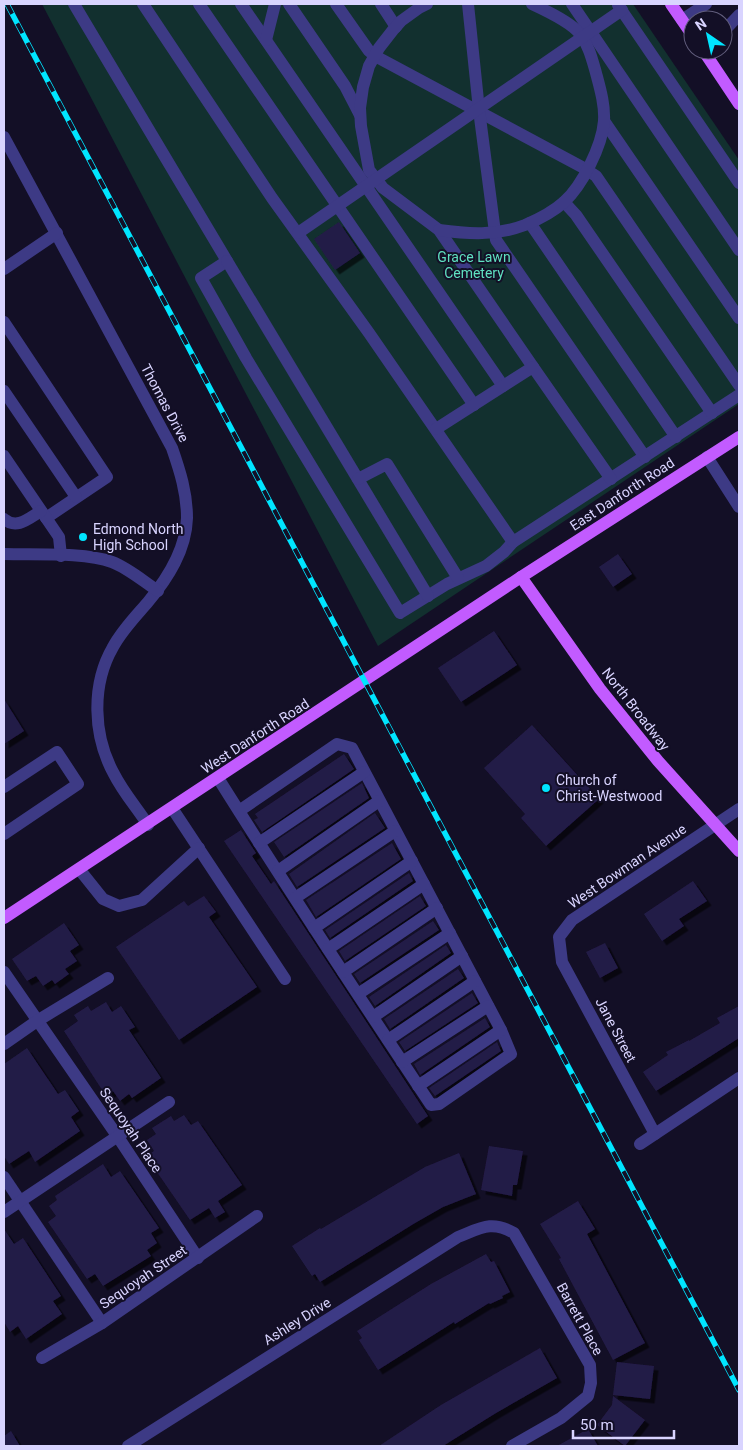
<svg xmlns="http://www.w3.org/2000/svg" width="743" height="1450" font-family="Roboto,sans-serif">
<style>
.green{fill:#12302f}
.building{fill:#241b47;filter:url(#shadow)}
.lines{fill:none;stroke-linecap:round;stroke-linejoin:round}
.minor{stroke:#3d3a85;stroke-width:12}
.major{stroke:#c25bff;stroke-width:12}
.rail-casing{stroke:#00e5ff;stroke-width:5.5}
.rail{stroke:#130f26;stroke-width:4;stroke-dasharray:11;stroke-linecap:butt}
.poi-dot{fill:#00e5ff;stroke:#130f26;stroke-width:2}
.labels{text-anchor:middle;stroke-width:4;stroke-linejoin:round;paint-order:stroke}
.park-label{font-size:14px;fill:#5fe0c0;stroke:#130f26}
.street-label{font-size:14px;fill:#d9d4ff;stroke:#130f26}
.poi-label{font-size:14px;fill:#d9d4ff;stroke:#130f26;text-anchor:start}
</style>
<defs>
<filter id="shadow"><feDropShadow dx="4.5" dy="4.5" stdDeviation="0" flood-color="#0009"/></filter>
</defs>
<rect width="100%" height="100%" fill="#130f26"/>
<polygon class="green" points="42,4 633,4 739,160 739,404 378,646"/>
<g class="building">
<polygon points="339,222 360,253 335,270 314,239"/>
<polygon points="618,554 632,574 613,587 599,567"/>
<polygon points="494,631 517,665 461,702 438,668"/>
<polygon points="4,699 24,731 4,744"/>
<polygon points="532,725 599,799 546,846 521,818 525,814 484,768"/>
<polygon points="344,754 354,769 262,832 254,820 258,818 255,814"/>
<polygon points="362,783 369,798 284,857 274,842"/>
<polygon points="375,813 385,828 297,887 289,874"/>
<polygon points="241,830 256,853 252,856 271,884 274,881 428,1116 417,1124 224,841"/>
<polygon points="392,843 401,859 316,917 306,900"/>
<polygon points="409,873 413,881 330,938 325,930"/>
<polygon points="693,881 707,901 679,919 684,926 662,941 644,914"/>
<polygon points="204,896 216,912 209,917 257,987 179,1040 116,947 184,901 188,906"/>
<polygon points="420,896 426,906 345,961 339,951"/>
<polygon points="433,921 439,930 360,983 354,974"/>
<polygon points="64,923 79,945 70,951 77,961 65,969 69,974 55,984 52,980 43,986 36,976 27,981 12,959"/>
<polygon points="605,943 618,968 600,978 586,952"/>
<polygon points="446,945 451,953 375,1006 369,997"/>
<polygon points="458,969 464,978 390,1029 384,1019"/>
<polygon points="472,993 478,1003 405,1051 399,1042"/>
<polygon points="106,1002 112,1012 121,1006 135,1027 129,1030 161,1078 132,1098 129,1094 120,1101 113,1091 106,1096 64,1031 78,1021 74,1015 88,1006 91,1011"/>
<polygon points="739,1006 739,1038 656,1091 643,1072 668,1055 666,1052 689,1040 689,1041 720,1023 717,1018"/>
<polygon points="485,1018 490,1027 420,1075 414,1064"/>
<polygon points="497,1042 501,1051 435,1096 429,1088"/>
<polygon points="27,1048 58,1094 65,1090 79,1111 71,1117 80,1131 35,1162 29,1151 9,1164 4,1156 4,1064"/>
<polygon points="184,1115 191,1125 198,1121 242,1185 218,1201 225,1212 215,1218 209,1208 190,1220 146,1156 154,1151 147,1140 156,1134 152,1128 171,1116 174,1121"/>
<polygon points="489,1146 523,1151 517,1185 513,1185 512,1196 481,1190"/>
<polygon points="459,1153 476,1194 443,1207 415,1223 320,1282 315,1274 312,1276 292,1246 320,1228 321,1229 425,1167"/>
<polygon points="103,1164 111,1177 120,1171 159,1228 151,1233 157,1243 147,1250 151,1256 103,1286 95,1274 87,1279 48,1222 56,1216 49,1206 57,1200 55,1196"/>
<polygon points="578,1201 595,1229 587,1234 645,1343 613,1360 559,1259 561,1258 540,1224"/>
<polygon points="4,1229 14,1244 23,1238 61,1296 53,1301 62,1314 26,1339 18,1326 10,1332 4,1322"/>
<polygon points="486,1254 491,1262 494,1261 510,1292 502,1296 503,1298 490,1304 489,1303 455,1324 454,1322 378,1370 359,1340 362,1338 357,1331 431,1284"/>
<polygon points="540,1348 557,1378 496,1413 443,1446 379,1446 441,1405"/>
<polygon points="617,1362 654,1366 650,1399 613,1395"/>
<polygon points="613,1396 645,1420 625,1446 597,1425 612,1405"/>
<polygon points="588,1429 598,1446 557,1446"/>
<polygon points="11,1431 20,1446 4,1446 4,1436"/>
</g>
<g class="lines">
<g class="minor">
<polyline points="74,4 227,261 201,278 246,358 400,613 447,584 486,566 504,552 513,542"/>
<polyline points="143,4 272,198 369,333 513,542 739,395"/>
<polyline points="199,4 474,405"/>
<polyline points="241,4 503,386"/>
<polyline points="289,4 345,86 360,115"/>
<polyline points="336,4 369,51 375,56 582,167 596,176 739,385"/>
<polyline points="381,4 396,27"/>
<polyline points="427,4 419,8 401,21 393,30 379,48 369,66 363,87 360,108 361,126 369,170 383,188 439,230 533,367"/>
<polyline points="468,4 479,110 496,240 645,457"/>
<polyline points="572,4 739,250"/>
<polyline points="618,5 739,183"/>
<polyline points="682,20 706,4"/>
<polyline points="723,32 739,15"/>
<polyline points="266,40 275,4"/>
<polyline points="604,121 739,318"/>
<path d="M4,137L172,448C180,471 187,493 187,518C186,550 168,578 148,602C136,616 122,630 113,647C91,685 93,736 114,774C123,792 137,808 148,825"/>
<polyline points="564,202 576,215 712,413"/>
<polyline points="530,223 676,437"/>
<path d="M439,230C468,234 496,236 525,225C537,220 554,211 564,202C582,186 602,146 604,121C605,105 600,88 596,73C592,59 589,46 580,34C572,23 545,10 532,4"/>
<polyline points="298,233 622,10"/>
<polyline points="227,261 428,596"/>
<polyline points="4,269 57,233"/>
<polyline points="4,322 107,477 46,518"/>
<polyline points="4,391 76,497"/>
<polyline points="436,429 533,367 611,479"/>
<polyline points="4,456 59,537 61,556"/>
<polyline points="707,457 739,507"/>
<polyline points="358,479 387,464 458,578"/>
<path d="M4,519C17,530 29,518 41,511"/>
<path d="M4,554C34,555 85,552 112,562C128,568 143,581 158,591"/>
<path d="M218,778C287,888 359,997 431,1105L439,1104L511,1054L501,1030L352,748L337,744L239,811"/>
<polyline points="4,787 57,752 78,784 4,834"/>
<polyline points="172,808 285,979"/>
<polyline points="259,843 364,772"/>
<polyline points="79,869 103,899 119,906 142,900 199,848"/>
<polyline points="278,871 379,801"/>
<polyline points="295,898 395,831"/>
<polyline points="314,928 412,861"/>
<polyline points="328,949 424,884"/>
<polyline points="4,972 118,1137 198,1258"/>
<polyline points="343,972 437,908"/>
<polyline points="358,994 450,933"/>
<polyline points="373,1017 462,956"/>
<polyline points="388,1040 475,981"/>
<polyline points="4,1044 37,1021 108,978"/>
<polyline points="402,1062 488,1006"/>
<polyline points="418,1086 501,1030"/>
<polyline points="655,1134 562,962 559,937 572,920 739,809"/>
<polyline points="640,1144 739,1078"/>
<polyline points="4,1177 102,1323"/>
<polyline points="4,1212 169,1102"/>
<polyline points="42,1358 102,1323 257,1216"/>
<path d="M128,1446L458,1237C481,1228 491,1220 514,1233L590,1365L591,1383L588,1396L561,1418L512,1446"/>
</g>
<g class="major">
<polyline points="671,4 693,36"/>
<polyline points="703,50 739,104"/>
<polyline points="521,577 600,689 658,761 739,851"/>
<polyline points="4,918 521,577 739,437"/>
</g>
<g class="rail-casing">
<polyline id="rail" points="7,4 739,1390"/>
</g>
<use href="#rail" class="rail"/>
</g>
<g class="poi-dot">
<circle cx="83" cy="537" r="5"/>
<circle cx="546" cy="788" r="5"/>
</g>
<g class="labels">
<g class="park-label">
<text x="474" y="262">Grace Lawn<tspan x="474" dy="16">Cemetery</tspan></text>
</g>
<g class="street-label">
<text transform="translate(165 403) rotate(62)" y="5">Thomas Drive</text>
<text transform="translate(622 494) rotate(-33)" y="5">East Danforth Road</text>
<text transform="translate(636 709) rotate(52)" y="5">North Broadway</text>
<text transform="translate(255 736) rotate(-33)" y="5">West Danforth Road</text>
<text transform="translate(627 866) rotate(-34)" y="5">West Bowman Avenue</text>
<text transform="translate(616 1030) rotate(62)" y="5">Jane Street</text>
<text transform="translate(131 1130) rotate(56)" y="5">Sequoyah Place</text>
<text transform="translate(143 1277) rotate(-34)" y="5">Sequoyah Street</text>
<text transform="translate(580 1319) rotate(61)" y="5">Barrett Place</text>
<text transform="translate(297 1321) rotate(-32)" y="5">Ashley Drive</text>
</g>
<g class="poi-label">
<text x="93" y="534">Edmond North<tspan x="93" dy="16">High School</tspan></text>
<text x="556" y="785">Church of<tspan x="556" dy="16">Christ-Westwood</tspan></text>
</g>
</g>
<rect width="743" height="1450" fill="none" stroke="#d9d4ff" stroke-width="10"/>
<g transform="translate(708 35) rotate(326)"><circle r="24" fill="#130f26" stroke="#625e7d"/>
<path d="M0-4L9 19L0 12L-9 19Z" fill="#00e5ff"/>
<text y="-8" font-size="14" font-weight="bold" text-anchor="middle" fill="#d9d4ff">N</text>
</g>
<path d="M573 1430v8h101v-8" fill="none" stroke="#d9d4ff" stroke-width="2.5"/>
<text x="580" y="1430" font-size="15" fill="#d9d4ff" stroke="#130f26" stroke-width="4" paint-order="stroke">50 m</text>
</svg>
